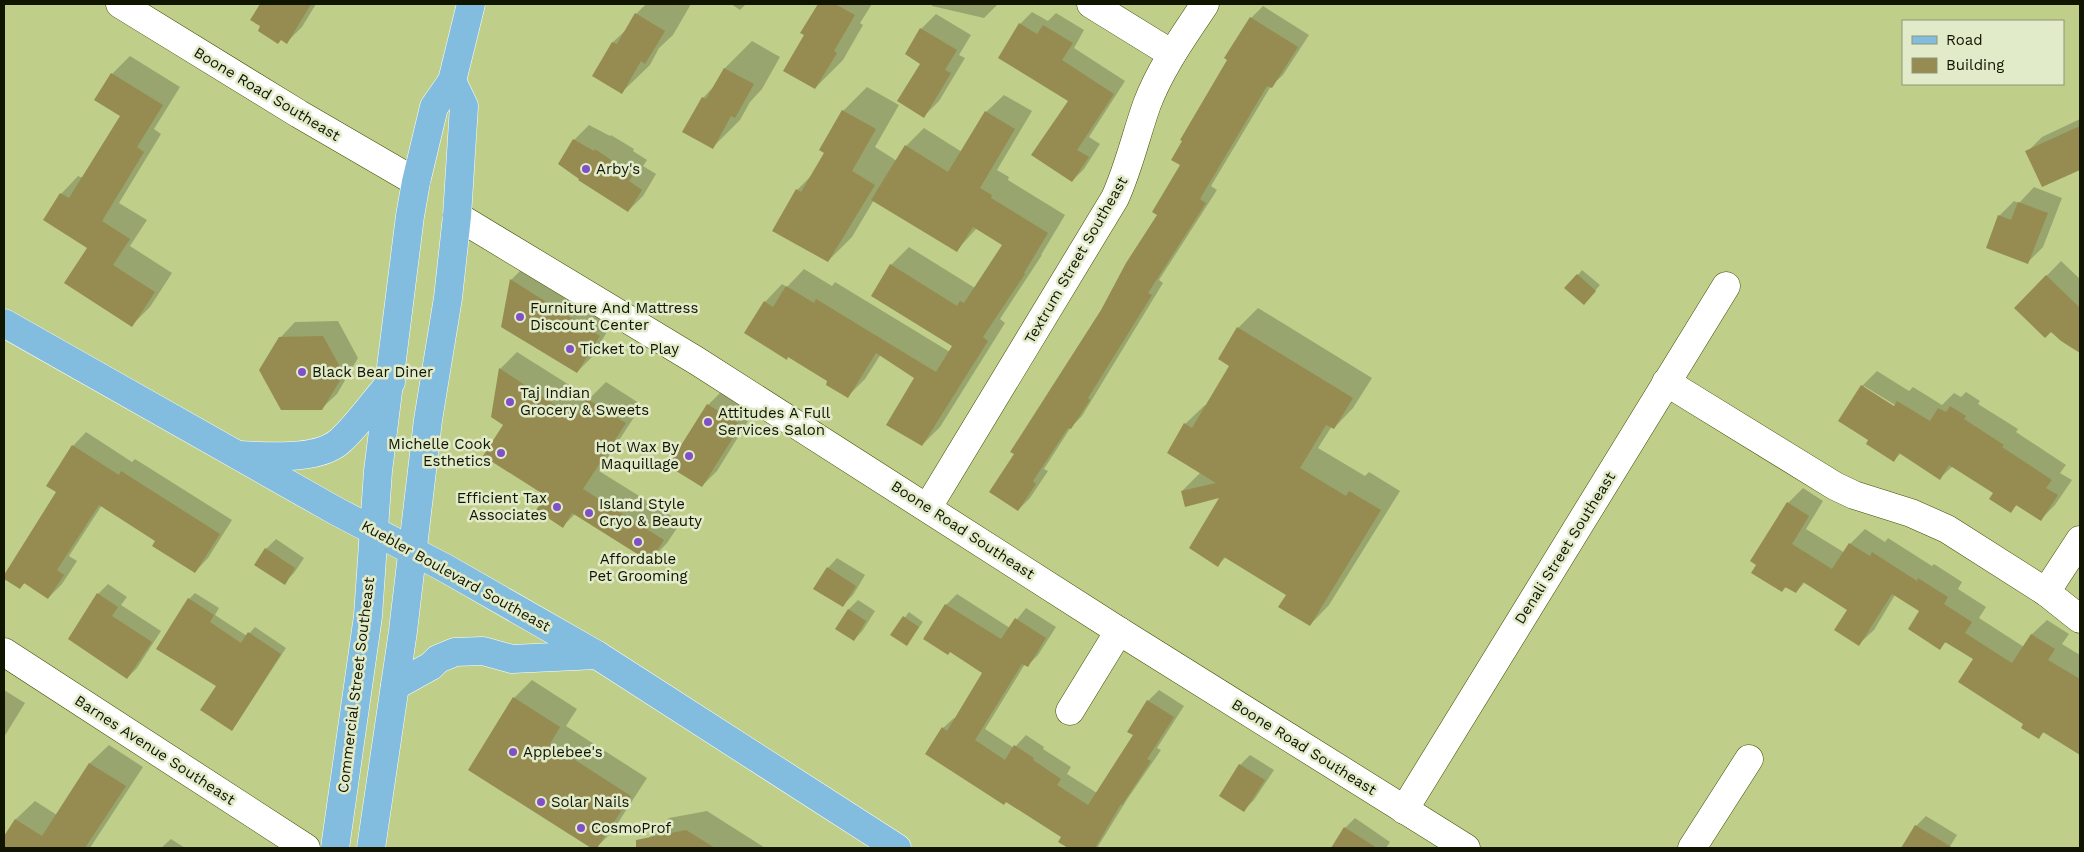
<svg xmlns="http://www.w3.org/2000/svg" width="2084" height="852" font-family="'Work Sans',sans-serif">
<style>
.shadow{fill:#0003;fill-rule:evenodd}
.building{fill:#968c51}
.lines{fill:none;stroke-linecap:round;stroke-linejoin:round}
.minor-casing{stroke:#414c02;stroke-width:29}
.major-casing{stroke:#fff;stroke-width:29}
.minor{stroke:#fff;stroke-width:28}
.major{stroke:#82bcdf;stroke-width:28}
.poi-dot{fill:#8150c8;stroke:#e2ebc9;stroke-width:2}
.labels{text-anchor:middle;stroke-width:5;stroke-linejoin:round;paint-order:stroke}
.street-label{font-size:15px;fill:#101500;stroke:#e2ebc9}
.poi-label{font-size:15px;fill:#101500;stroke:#e2ebc9;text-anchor:start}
</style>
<rect width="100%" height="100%" fill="#bfcf8a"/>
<g class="shadow">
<polygon points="262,4 316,4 302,27 287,42 252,20"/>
<polygon points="646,4 691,4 673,35 659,48 650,65 622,92 594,75 613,42 628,28 636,14"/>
<polygon points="731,4 746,4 740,10"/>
<polygon points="819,4 872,4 860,23 863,25 843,60 815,88 806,35 802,33"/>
<polygon points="932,4 998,4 984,18 932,6"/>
<polygon points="1263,6 1309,35 1283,75 1271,86 1211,186 1217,190 1159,280 1163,283 1082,416 1071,427 1044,469 1048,471 1030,498 1018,510 1016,454 1159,214 1229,59 1251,18"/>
<polygon points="1032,12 1048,21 1056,13 1084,30 1074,48 1125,81 1089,137 1100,144 1084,169 1072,181 1070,100 1020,24"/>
<polygon points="936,14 971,35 959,55 965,58 939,101 924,116 921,29"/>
<polygon points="752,41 780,57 762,89 750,102 740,120 713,147 703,98 716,84 725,68"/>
<polygon points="130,56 180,87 154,129 161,134 119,203 147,220 130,246 172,273 150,307 132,325 61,194 78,176 83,178 121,116 96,100 112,74"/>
<polygon points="867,87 899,105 875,147 897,161 906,146 924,128 962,152 986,112 1004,95 1032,111 997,170 1009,177 1008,180 1065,215 1041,255 1042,255 1000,319 1005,323 940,427 922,445 916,377 881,354 865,379 847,397 829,380 765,302 782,284 787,287 804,269 832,286 835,282 950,352 953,346 872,295 891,265 909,247 975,288 1004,244 977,228 957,250 874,200 852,237 828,261 797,190 812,175 825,153 821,150 843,111"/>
<polygon points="2080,119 2080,168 2043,186 2027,152 2042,137"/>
<polygon points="589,125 610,136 611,135 634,149 633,151 647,160 643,166 656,174 643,196 628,211 574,140"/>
<polygon points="2034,187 2062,198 2043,247 2028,262 1999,216 2014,201 2019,203"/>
<polygon points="2061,261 2080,279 2080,351 2062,340 2051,330 2015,308"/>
<polygon points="526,265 614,320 592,357 577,372 511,280"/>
<polygon points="1582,270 1600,285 1588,299 1578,275"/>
<polygon points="1258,308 1372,378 1353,408 1334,428 1332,426 1318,448 1365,476 1369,472 1400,491 1329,605 1310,625 1287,595 1226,557 1218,565 1222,496 1182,491 1201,472 1185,424 1205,405 1206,406 1231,366 1219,359 1238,328"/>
<polygon points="338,321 358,358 337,394 321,409 280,338 295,322"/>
<polygon points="517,352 590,398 606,382 642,405 599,471 681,522 667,543 650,561 576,513 563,526 505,425 500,369"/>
<path d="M1877,371L1909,391L1913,387L1942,405L1954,393L1961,397L1966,392L1980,401L1978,404L2018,429L2016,432L2066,465L2060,473L2072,480L2055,505L2040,520L2017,505L2010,511L1994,492L1953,466L1940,478L1901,453L1894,460L1870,440L1862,386ZM1864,386L1900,408L1898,410L1864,389Z"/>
<polygon points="723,390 755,410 717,471 702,486 708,405"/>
<polygon points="86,432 132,462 135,459 232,520 208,558 195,572 157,540 102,505 69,556 77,561 62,584 48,598 25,583 20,587 4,577 57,492 73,446"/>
<polygon points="1803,488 1823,501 1806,529 1845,553 1850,544 1865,529 1885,542 1888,538 1932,566 1934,564 1962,582 1958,589 1986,607 1979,618 2024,647 2032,634 2047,620 2069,634 2062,644 2080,655 2080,754 2044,732 2038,738 2025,724 1974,659 1947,641 1940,648 1921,611 1895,595 1874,630 1859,644 1849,610 1805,582 1796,592 1787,586 1782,591 1758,564 1752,560 1788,503"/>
<polygon points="276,539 304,558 294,573 284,583 266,549"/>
<polygon points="837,558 865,575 853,595 843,605 828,568"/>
<polygon points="108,584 127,597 121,605 161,631 137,668 127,678 98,594"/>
<polygon points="195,593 219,608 215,615 247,636 255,627 286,648 237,723 231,729 189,599"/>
<polygon points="957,594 1010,628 1026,608 1056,627 1038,655 1027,666 1025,664 985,729 1014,748 1026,735 1044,747 1043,749 1071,767 1067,774 1097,793 1135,735 1148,701 1159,690 1184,706 1157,748 1161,750 1128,798 1097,848 1070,848 1060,842 1063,837 943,728 954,718 956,719 984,672 946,605"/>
<polygon points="858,600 875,611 863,630 854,640 848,610"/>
<polygon points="909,612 923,622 906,645 892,635"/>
<polygon points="532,680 577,709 566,726 647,778 612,832 596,848 593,848 470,769 514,698"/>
<polygon points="4,690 25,703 4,737"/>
<polygon points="109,745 143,767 90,848 4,848 4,838 16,819 35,801 57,815 90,763"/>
<polygon points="1250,755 1274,770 1254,800 1244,810 1240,765"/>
<polygon points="707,811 765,848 643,848 649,838 669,818"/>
<polygon points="1926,816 1957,835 1949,848 1902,848 1916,826"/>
<polygon points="1355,818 1390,842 1386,848 1332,848 1345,828"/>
<polygon points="171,839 185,848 161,848"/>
</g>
<g class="building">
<polygon points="260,4 311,4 287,44 281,40 278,44 258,31 260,26 250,20"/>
<polygon points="818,4 835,4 855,15 834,51 837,53 815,89 783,71 804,35 800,33"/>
<polygon points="635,13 665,31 645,64 641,61 622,94 592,76 612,42 617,44"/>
<polygon points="1250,17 1298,47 1272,88 1267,86 1200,199 1206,203 1148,293 1152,295 1088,398 1090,400 1071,429 1068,428 1033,481 1036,484 1018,511 989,492 1014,454 1010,452 1101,310 1126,263 1157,215 1152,212 1180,165 1171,160 1182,141 1180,140 1227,60 1224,58"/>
<polygon points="1019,23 1037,34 1043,25 1073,43 1062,60 1114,94 1077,150 1089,157 1072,182 1031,155 1068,101 998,58"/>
<polygon points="920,28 957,50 945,70 951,73 924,118 897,101 920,64 905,54"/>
<polygon points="724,68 754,84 735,118 731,116 713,149 682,132 702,97 706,99"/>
<polygon points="111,73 163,105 137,147 144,152 102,221 130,239 113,265 155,292 132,327 64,283 87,248 43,220 60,193 69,198 120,116 94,100"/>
<polygon points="842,110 876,129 852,171 875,185 828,262 772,231 796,189 801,192 824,153 819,150"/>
<polygon points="985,111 1015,129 980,188 992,195 991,198 1048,233 1024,273 1025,274 983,337 988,341 922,446 886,425 914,378 876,353 848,398 826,385 827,381 788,357 787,360 744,333 764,301 773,307 786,286 814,303 816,299 936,372 952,346 871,296 890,264 957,306 960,301 964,303 1002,245 973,227 957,252 871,200 905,145 948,172"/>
<polygon points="2080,126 2080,170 2042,187 2025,151"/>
<polygon points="573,139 594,151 595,149 633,175 629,181 642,190 628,212 578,180 579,179 558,164"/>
<polygon points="2018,202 2048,213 2028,264 1986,248 1998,215 2011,220"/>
<polygon points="1577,274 1596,291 1584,305 1564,288"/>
<polygon points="2046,275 2080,308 2080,353 2061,341 2051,332 2045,338 2014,308"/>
<polygon points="510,279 600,336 577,373 501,327"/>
<polygon points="1237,327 1353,398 1334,429 1326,425 1300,468 1346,496 1349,491 1381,510 1310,626 1278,607 1286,595 1224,557 1218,567 1189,548 1219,498 1185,507 1181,491 1216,483 1167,453 1184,423 1192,428 1229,366 1218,359"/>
<polygon points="323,336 344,374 322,410 281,410 259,370 279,337"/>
<polygon points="499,368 575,418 587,399 626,423 583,489 664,540 650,562 572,513 563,528 536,510 546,496 483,456 503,425 491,417"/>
<polygon points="1861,385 1894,406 1897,401 1930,421 1938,408 1946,412 1950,406 1966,416 1964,419 2004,445 2002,447 2052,480 2046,488 2058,495 2041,521 2016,505 2011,513 1989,499 1993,493 1949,465 1940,480 1899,453 1894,462 1866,444 1868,440 1838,421"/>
<polygon points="707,404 741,425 702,487 668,466"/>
<polygon points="72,445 119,475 121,471 220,534 195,573 152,546 155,541 99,505 57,570 64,575 48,599 24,583 20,589 4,579 4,575 56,492 46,486"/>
<polygon points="1787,502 1809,516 1792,544 1832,569 1849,543 1870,556 1872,552 1917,581 1918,578 1948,597 1944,604 1972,622 1965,633 2012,663 2031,634 2055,649 2048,660 2080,679 2080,755 2043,732 2039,739 2021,728 2023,724 1958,682 1973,659 1945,642 1940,650 1908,629 1919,611 1892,594 1859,646 1834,630 1847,610 1803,582 1796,593 1785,587 1782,592 1751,573 1756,565 1750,561"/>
<polygon points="265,548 295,568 285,585 254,565"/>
<polygon points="827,567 856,586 843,607 813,589"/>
<polygon points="97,593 118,607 112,616 152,642 127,679 68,639"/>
<polygon points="188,598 214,615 210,622 241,643 248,632 281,654 232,731 200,710 216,686 156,649"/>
<polygon points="945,604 1001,639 1015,618 1046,638 1028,667 1022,664 975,740 1005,760 1014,745 1034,758 1033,760 1061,779 1057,785 1088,805 1133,735 1127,732 1147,700 1174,717 1147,759 1151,761 1122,805 1121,804 1095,848 1068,848 1058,842 1061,837 1006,802 1004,805 925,754 942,727 947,731 982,673 950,652 948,655 923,639"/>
<polygon points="848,609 866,621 854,641 835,629"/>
<polygon points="903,616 919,627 907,646 890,635"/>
<polygon points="513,697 560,727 550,744 631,796 597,848 591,848 468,770"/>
<polygon points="89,763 126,786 85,848 4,848 4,836 15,819 42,836"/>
<polygon points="1239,764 1265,780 1244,812 1219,796"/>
<polygon points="1915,825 1953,848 1901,848"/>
<polygon points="1344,827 1377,848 1331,848"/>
<polygon points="686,830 715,848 636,848 636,840"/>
</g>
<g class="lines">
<g class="minor-casing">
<g id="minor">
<polyline points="120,4 299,114 416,182"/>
<polyline points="1091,4 1172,54"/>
<polyline points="457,216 697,361 1119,631 1466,848"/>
<polyline points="1666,382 1835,486 1854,495 1911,513 1947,529 2046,592 2080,619"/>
<path d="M928,507L1115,198C1129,167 1136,135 1147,104C1161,67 1184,36 1205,4"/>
<polyline points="2046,592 2080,540"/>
<polyline points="4,652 306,848"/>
<polyline points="1070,711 1119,631"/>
<polyline points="1404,810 1726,286"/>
<polyline points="1692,848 1749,759"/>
</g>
</g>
<g class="major-casing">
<g id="major">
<polyline points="4,323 336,511 445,568 597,655 897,848"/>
<path d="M239,455C268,456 318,461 340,441C359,424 374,401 391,382"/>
<polyline points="395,686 431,666 438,659 455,652 483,651 512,659 597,655"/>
<polyline points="335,848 368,616 378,471 410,216 416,182 434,107 452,81 471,4"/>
<polyline points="371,848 403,631 428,420 448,298 457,216 464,106 452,81"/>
</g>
</g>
<use href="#minor" class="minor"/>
<use href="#major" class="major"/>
</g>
<g class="poi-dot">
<circle cx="586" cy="169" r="5"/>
<circle cx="520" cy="317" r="5"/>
<circle cx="570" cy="349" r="5"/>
<circle cx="302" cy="372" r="5"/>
<circle cx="510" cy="402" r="5"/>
<circle cx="708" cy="422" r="5"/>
<circle cx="501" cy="453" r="5"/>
<circle cx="689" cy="456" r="5"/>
<circle cx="557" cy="507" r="5"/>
<circle cx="589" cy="513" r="5"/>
<circle cx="638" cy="542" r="5"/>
<circle cx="513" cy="752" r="5"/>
<circle cx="541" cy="802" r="5"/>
<circle cx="581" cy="828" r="5"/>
</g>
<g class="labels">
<g class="street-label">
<text transform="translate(267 94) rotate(31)" y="5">Boone Road Southeast</text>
<text transform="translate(1076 260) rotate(-60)" y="5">Textrum Street Southeast</text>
<text transform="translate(963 530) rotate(33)" y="5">Boone Road Southeast</text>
<text transform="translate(1565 548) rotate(-58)" y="5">Denali Street Southeast</text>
<text transform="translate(456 576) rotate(29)" y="5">Kuebler Boulevard Southeast</text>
<text transform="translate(356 685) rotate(-83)" y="5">Commercial Street Southeast</text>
<text transform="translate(1304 747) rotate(32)" y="5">Boone Road Southeast</text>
<text transform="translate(155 750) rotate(33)" y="5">Barnes Avenue Southeast</text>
</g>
<g class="poi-label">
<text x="596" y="174">Arby's</text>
<text x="530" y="313">Furniture And Mattress<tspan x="530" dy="17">Discount Center</tspan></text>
<text x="580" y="354">Ticket to Play</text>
<text x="312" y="377">Black Bear Diner</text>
<text x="520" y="398">Taj Indian<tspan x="520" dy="17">Grocery &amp; Sweets</tspan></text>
<text x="718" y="418">Attitudes A Full<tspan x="718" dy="17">Services Salon</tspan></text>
<text x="491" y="449" text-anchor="end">Michelle Cook<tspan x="491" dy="17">Esthetics</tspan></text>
<text x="679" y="452" text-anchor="end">Hot Wax By<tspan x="679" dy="17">Maquillage</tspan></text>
<text x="547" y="503" text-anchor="end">Efficient Tax<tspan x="547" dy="17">Associates</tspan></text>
<text x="599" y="509">Island Style<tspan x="599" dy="17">Cryo &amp; Beauty</tspan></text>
<text x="638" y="564" text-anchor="middle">Affordable<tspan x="638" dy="17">Pet Grooming</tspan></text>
<text x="523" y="757">Applebee's</text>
<text x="551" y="807">Solar Nails</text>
<text x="591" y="833">CosmoProf</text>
</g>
</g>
<rect width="2084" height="852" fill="none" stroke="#101500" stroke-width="10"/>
<rect x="1902" y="20" width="162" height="65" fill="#e2ebc9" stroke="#8e9579"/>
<rect x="1912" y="36" width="25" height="8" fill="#82bcdf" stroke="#8e9579"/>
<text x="1946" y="45" font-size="15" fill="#101500">Road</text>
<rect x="1912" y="58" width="25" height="15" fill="#968c51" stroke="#8e9579"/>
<text x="1946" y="70" font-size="15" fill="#101500">Building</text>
</svg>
